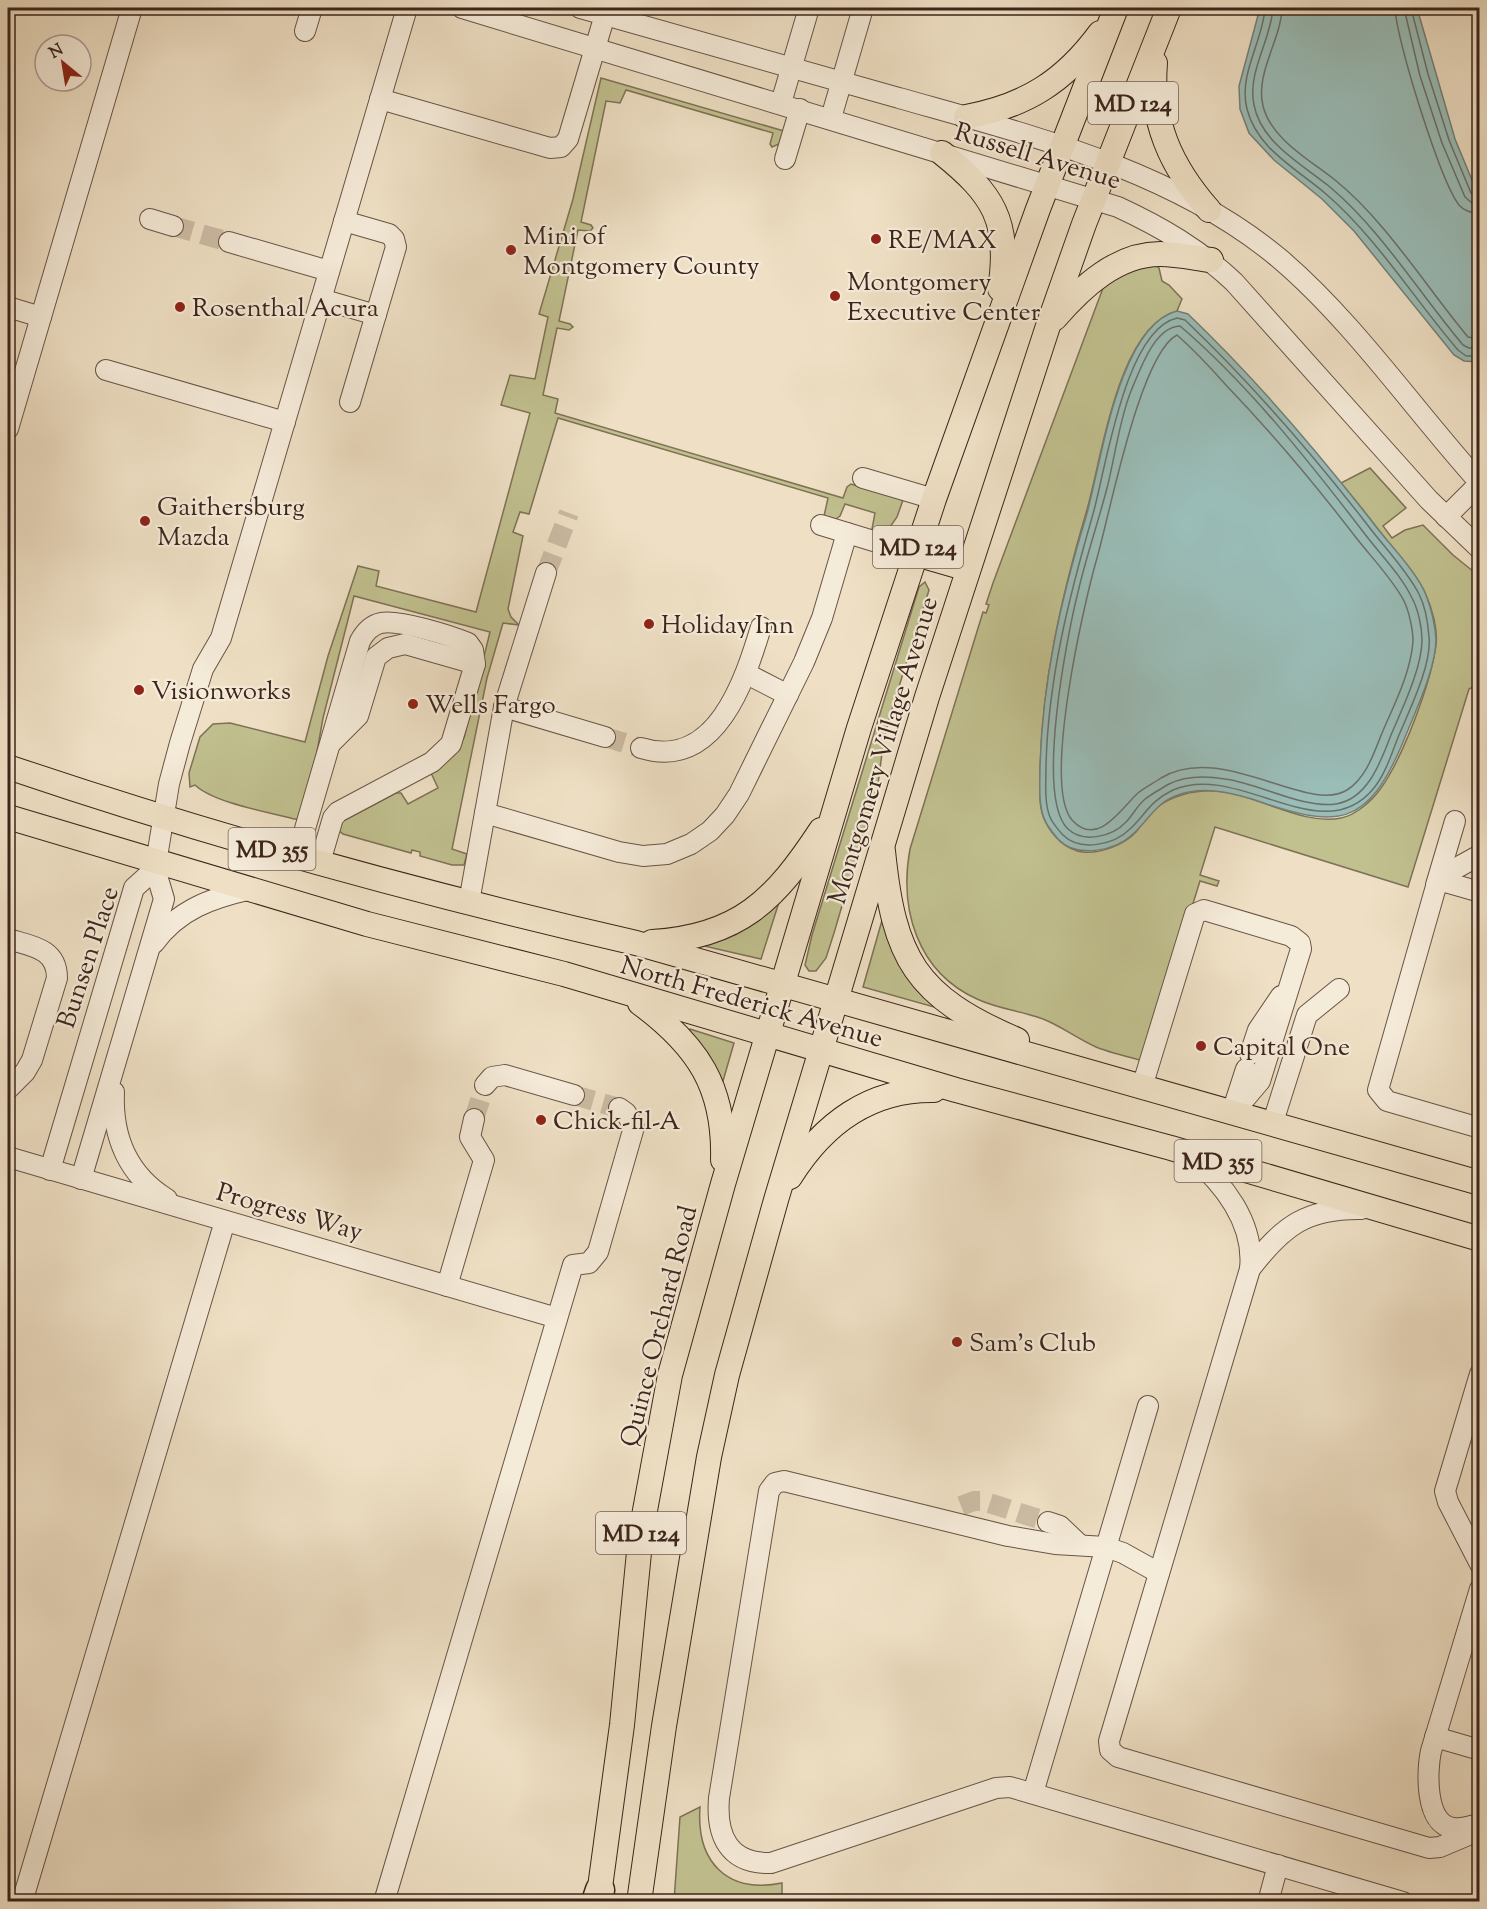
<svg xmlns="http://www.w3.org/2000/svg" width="1487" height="1909" font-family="'Sorts Mill Goudy',serif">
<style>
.green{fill:#c1c08f;stroke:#7e7256;stroke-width:1.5}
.water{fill:#9abdb8;stroke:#74807a;stroke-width:1.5}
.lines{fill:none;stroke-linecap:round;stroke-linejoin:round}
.shore{stroke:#6b716a;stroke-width:1.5}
.minor-tunnel{stroke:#cbbba3;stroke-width:20;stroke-dasharray:20 10;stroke-linecap:butt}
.minor-casing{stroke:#695446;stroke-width:22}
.major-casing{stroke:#3c251c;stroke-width:26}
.highway-casing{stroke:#3c251c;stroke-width:31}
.minor{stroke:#f5ebd9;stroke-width:20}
.major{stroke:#efe0c5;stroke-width:24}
.highway{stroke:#efe0c5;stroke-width:28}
.poi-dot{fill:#8f2418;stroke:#f5ebd9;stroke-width:2}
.labels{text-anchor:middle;stroke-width:4.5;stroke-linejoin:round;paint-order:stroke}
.shield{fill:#f5ebd9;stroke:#746055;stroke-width:1.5}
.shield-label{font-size:24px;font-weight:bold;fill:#3c251c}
.street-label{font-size:26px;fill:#3c251c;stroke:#f5ebd9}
.poi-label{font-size:26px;fill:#3c251c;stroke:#f5ebd9;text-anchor:start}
</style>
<rect width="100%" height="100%" fill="#efe0c5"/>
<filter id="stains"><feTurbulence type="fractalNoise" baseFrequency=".00333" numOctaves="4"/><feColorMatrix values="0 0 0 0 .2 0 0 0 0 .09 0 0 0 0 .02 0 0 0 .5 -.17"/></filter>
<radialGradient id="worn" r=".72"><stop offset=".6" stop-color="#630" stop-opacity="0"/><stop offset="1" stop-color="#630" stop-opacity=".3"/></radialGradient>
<g class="green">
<path d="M601,78L784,131L779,144L772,147L770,144L773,133L626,90L620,103L606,101L581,222L591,225L593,228L590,231L578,230L559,321L570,324L573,327L569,330L557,328L543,395L558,399L555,413L843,498L847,487L851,484L903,500L897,517L885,534L872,529L875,513L845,504L840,516L836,519L824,516L828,498L558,418L529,514L520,512L513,532L523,536L508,609L511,617L519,625L503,623L487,678L452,849L467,854L464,865H452L420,856V852L412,850L411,853L343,834L337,829L343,821L396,793H401L408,804L438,788L431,773L464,738L490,632L354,596L323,718L305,819H294C268,812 214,803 195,785L190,787L189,773L200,737L213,724L230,723L305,742L328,656L358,566L379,571L376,586L476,612L530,413L501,405L510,375L535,379L548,317L539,314L573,199Z"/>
<path d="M1154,264L1159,268L1162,281L1169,285L1182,299L1177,311C1117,327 1102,460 1086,513C1061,598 1042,682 1040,771C1040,785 1038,808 1045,821C1052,836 1066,850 1083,852C1100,854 1124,845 1136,832C1141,826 1145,818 1151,812C1165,799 1185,792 1204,791C1247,787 1299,827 1341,818C1356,815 1372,801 1381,788C1403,757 1431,683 1436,645C1438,630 1432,608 1426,595C1422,584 1411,573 1404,564C1384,536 1363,509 1341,483L1370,468L1406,508L1383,526L1392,538L1405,530L1423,525L1453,555L1479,576V684L1469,689L1408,887L1215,827L1200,875L1219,881L1217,886L1200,881L1144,1061C1128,1057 1111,1053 1096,1047C1078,1039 1061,1026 1043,1019C1022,1011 998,1009 977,999C917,972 899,909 910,849L983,612L986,613L989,605L986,604L993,583L1103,288L1125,272Z"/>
<polygon points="925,582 929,590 893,706 884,738 878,784 834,933 826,958 816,971 809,971 805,965 812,935 919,587"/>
<polygon points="780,899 761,959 704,946"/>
<polygon points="883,917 935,1006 934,1007 863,987"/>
<polygon points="690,1029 734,1043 723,1081 688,1031"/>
<path d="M700,1807C696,1862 727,1894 782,1883V1894L757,1901H674L680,1817Z"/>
</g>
<g class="water">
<polygon points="1260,8 1417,8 1455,139 1479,197 1479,362 1464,361 1454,355 1354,231 1322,199 1274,160 1249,133 1240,109 1239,86"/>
<path d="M1177,311L1188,314C1257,380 1319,453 1377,528C1392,547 1418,574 1426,595C1431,608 1435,626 1436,639C1436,669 1415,712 1404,740C1367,829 1338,829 1252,799C1228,792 1202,786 1178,795C1155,803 1149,820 1133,834C1115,851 1077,859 1058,839C1054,834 1047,826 1045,820C1038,806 1040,783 1040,768C1042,682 1061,599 1086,517C1101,465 1118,326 1177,311Z"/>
</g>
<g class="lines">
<g class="shore">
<path d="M1265,8C1263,41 1238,75 1247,109C1257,149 1297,169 1326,194C1377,238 1414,299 1458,350L1466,356H1480"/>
<path d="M1273,8C1271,40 1247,72 1254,105C1261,143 1303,165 1330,187C1382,231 1419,293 1463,345L1469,348H1480"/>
<path d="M1282,8C1281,40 1255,73 1263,106C1271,139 1310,160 1335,180C1385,220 1427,288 1468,337L1480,339"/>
<path d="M1395,8C1396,39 1440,180 1459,205C1464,211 1471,213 1480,214"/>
<polyline points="1404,8 1420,76 1442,143 1465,197 1472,203 1480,205"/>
<polyline points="1411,8 1428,74 1449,140 1471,193 1480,197"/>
<path d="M1177,318L1185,320C1251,383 1310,451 1366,523C1383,546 1406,569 1419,594C1425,606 1428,623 1429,637C1432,664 1410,709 1399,735C1392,752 1386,773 1374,788C1322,852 1239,761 1173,790C1150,801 1146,814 1130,829C1114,845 1080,852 1063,835C1059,831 1052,822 1050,817C1044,803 1046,781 1046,766C1048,679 1069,597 1093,514C1106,468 1125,330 1177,318Z"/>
<path d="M1180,326C1247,383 1307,459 1361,529C1377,551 1400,573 1412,598C1418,609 1422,627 1422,640C1422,668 1402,709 1391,735C1381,761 1368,799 1336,804C1303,809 1258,783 1225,779C1207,776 1185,776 1169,784C1161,789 1151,794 1144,800C1137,806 1133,815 1126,822C1113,836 1084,844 1068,829C1035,798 1067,636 1078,592C1086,557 1098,523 1107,488C1115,457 1119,421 1131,391C1140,370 1154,327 1180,326Z"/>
<path d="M1177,335C1194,350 1210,367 1225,384C1271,432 1314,483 1354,535C1370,556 1392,578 1404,601C1409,611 1413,630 1413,641C1411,672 1394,705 1382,733C1374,753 1366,778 1347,790C1308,815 1222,741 1161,778C1154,783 1145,787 1138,793C1123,806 1098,849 1072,820C1042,785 1084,603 1097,558C1110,513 1140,354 1177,335Z"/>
</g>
<g class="minor-tunnel">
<polyline points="173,226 229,242"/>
<polyline points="546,573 569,513"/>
<polyline points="605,737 641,748"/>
<polyline points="574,1095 619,1108"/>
<polyline points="474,1119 485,1085"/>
<polyline points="961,1506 974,1501 983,1501 1048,1522"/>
</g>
<g class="minor-casing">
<g id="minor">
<path d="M462,8L1118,207C1161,227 1199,249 1234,282L1429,500L1480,549"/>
<path d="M580,8C687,38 793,68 899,98C1029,135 1174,170 1280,259C1353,321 1415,411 1480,483"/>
<polyline points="305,31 312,8"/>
<polyline points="380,99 550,148 561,147 568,139 607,8"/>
<polyline points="781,103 809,8"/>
<polyline points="831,118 863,8"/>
<polyline points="785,159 800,109"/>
<polyline points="150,219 173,226"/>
<polyline points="344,221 389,234 394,239 396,247 350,402"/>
<polyline points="229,242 329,271"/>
<polyline points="321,299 376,315"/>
<polyline points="8,307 41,317"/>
<polyline points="106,370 285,422"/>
<polyline points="8,429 132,8"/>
<polyline points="863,478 934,499"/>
<polyline points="1446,517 1480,483"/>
<polyline points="821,525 916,554"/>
<polyline points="747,674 788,695"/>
<polyline points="504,707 605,737"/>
<polyline points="332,742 358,716 376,657 388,648 405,644 475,664"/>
<path d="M641,748C716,771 745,680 761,627"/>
<polyline points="485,813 619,852 643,856 667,854 691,844 710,831 725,815 739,794 804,662 822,618 847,533"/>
<polyline points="1480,855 1442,876 1437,883 1378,1090 1387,1101 1480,1128"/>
<path d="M297,856L360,641C365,632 371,625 381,623C398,619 451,636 468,643L473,650L475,664L451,744L432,762L338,812L333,818L320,862"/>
<polyline points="155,869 169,784 180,743 203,669 221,638 407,8"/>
<polyline points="1438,880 1480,892"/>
<polyline points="1436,885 1455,821"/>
<polyline points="469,902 504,707 546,573"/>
<path d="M8,939C31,946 57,948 57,978L32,1060L25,1072L8,1089"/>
<path d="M154,943C179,909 212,898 251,889"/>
<polyline points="1250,1054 1258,1030 1281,996"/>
<polyline points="485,1085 492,1077 505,1075 574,1095"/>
<polyline points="1142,1087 1195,914 1204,910 1291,936 1300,943 1301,949 1260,1081 1232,1114"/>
<path d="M114,1092C112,1137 128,1175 167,1199"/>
<polyline points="1234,1106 1246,1069"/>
<polyline points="1272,1125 1307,1015 1339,989"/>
<path d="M1189,1155C1223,1182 1255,1223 1250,1269L1109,1741L1110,1750L1118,1757L1429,1848L1440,1847L1480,1830"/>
<polyline points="8,1157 557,1318"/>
<polyline points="50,1170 134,888 155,869"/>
<polyline points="81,1179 164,899 155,869"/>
<path d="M1250,1269C1283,1226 1306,1208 1362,1209"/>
<polyline points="447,1286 484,1160 470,1137 474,1119"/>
<polyline points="1480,1374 1445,1491 1448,1502 1480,1564"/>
<polyline points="1048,1522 1060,1526 1080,1545"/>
<path d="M1159,1573L1123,1553L1106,1547L1055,1544L1008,1536L784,1481L775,1483L769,1491L719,1798C716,1835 728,1864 771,1863L996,1788L1010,1787L1403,1902"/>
<polyline points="1435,1737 1480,1750"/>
<polyline points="1033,1793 1148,1406"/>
<path d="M1477,1825C1469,1826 1460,1829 1453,1828C1424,1824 1427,1769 1431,1751L1480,1589"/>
<polyline points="22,1902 225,1221"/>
<polyline points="384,1902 573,1265 589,1263 598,1252 634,1127 626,1113 619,1108"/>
<polyline points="1268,1902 1278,1865"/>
</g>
</g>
<g class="major-casing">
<g id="major">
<path d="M1155,63C1150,121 1171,167 1209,210"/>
<path d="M966,117C1025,106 1064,82 1100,33"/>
<path d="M942,153C993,194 1011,221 1000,289"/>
<path d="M1055,318C1082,287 1117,254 1160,254C1177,254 1195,258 1211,260"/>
<polyline points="916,554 968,569"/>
<path d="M8,767C214,837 424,894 636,943L1480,1183"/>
<polyline points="8,817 367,924 564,974 956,1090 1171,1148 1480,1239"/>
<path d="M883,851C894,959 915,996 1017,1040"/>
<path d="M652,942C739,937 775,900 821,830"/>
<path d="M640,1003C698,1046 725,1087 723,1160"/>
<path d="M790,1177C823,1124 870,1089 934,1090"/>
<polyline points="598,1902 622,1725 641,1532 670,1375 723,1184 859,728 934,499 1038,209 1116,8"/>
<polyline points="639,1902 664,1726 709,1457 727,1375 776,1200 927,697 1048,326 1084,224 1169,8"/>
</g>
</g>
<g class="highway-casing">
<polyline id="highway" points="596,1902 600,1890"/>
</g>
<use href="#minor" class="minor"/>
<use href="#major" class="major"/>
<use href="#highway" class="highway"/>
</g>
<g class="poi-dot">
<circle cx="876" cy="239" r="6"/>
<circle cx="511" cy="250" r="6"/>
<circle cx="835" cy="296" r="6"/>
<circle cx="180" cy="307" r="6"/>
<circle cx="145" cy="521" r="6"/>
<circle cx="649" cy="624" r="6"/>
<circle cx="139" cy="690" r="6"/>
<circle cx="413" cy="704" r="6"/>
<circle cx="1201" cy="1046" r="6"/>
<circle cx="541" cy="1120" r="6"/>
<circle cx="957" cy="1342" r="6"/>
</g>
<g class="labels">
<g class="shield">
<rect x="1088" y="82" width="90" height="42" rx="4.5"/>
<rect x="873" y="526" width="90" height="42" rx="4.5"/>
<rect x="228.5" y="828" width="87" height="42" rx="4.5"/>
<rect x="1174.5" y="1140" width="87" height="42" rx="4.5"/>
<rect x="596" y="1512" width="90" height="42" rx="4.5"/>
</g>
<g class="shield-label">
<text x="1133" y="111">MD 124</text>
<text x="918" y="555">MD 124</text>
<text x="272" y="857">MD 355</text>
<text x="1218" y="1169">MD 355</text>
<text x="641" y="1541">MD 124</text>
</g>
<g class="street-label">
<text transform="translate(1038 155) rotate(17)" y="9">Russell Avenue</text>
<text transform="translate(882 750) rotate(-73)" y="9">Montgomery Village Avenue</text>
<text transform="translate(87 957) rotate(-72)" y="9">Bunsen Place</text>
<text transform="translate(752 1001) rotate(16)" y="9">North Frederick Avenue</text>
<text transform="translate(290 1211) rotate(16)" y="9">Progress Way</text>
<text transform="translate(658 1326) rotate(-76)" y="9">Quince Orchard Road</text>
</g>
<g class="poi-label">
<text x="523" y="244">Mini of<tspan x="523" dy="30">Montgomery County</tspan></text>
<text x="888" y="248">RE/MAX</text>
<text x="847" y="290">Montgomery<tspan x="847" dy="30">Executive Center</tspan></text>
<text x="192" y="316">Rosenthal Acura</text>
<text x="157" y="515">Gaithersburg<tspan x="157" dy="30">Mazda</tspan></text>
<text x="661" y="633">Holiday Inn</text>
<text x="151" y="699">Visionworks</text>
<text x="425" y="713">Wells Fargo</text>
<text x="1213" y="1055">Capital One</text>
<text x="553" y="1129">Chick-fil-A</text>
<text x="969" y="1351">Sam's Club</text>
</g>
</g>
<rect width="1487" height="1909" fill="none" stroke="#efe0c5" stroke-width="30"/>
<rect x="9" y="9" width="1469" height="1891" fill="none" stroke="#3c251c" stroke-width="3"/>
<rect x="15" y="15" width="1457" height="1879" fill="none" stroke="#3c251c" stroke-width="1.5"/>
<g transform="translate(63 63) rotate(330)"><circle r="28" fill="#f5ebd9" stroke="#ab9c8d" stroke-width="1.5"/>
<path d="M0-4.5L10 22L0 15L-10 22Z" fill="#8f2418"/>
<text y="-9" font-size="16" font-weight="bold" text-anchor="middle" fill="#3c251c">N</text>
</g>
<rect width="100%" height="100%" filter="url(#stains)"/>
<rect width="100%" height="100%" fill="url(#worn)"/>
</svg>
